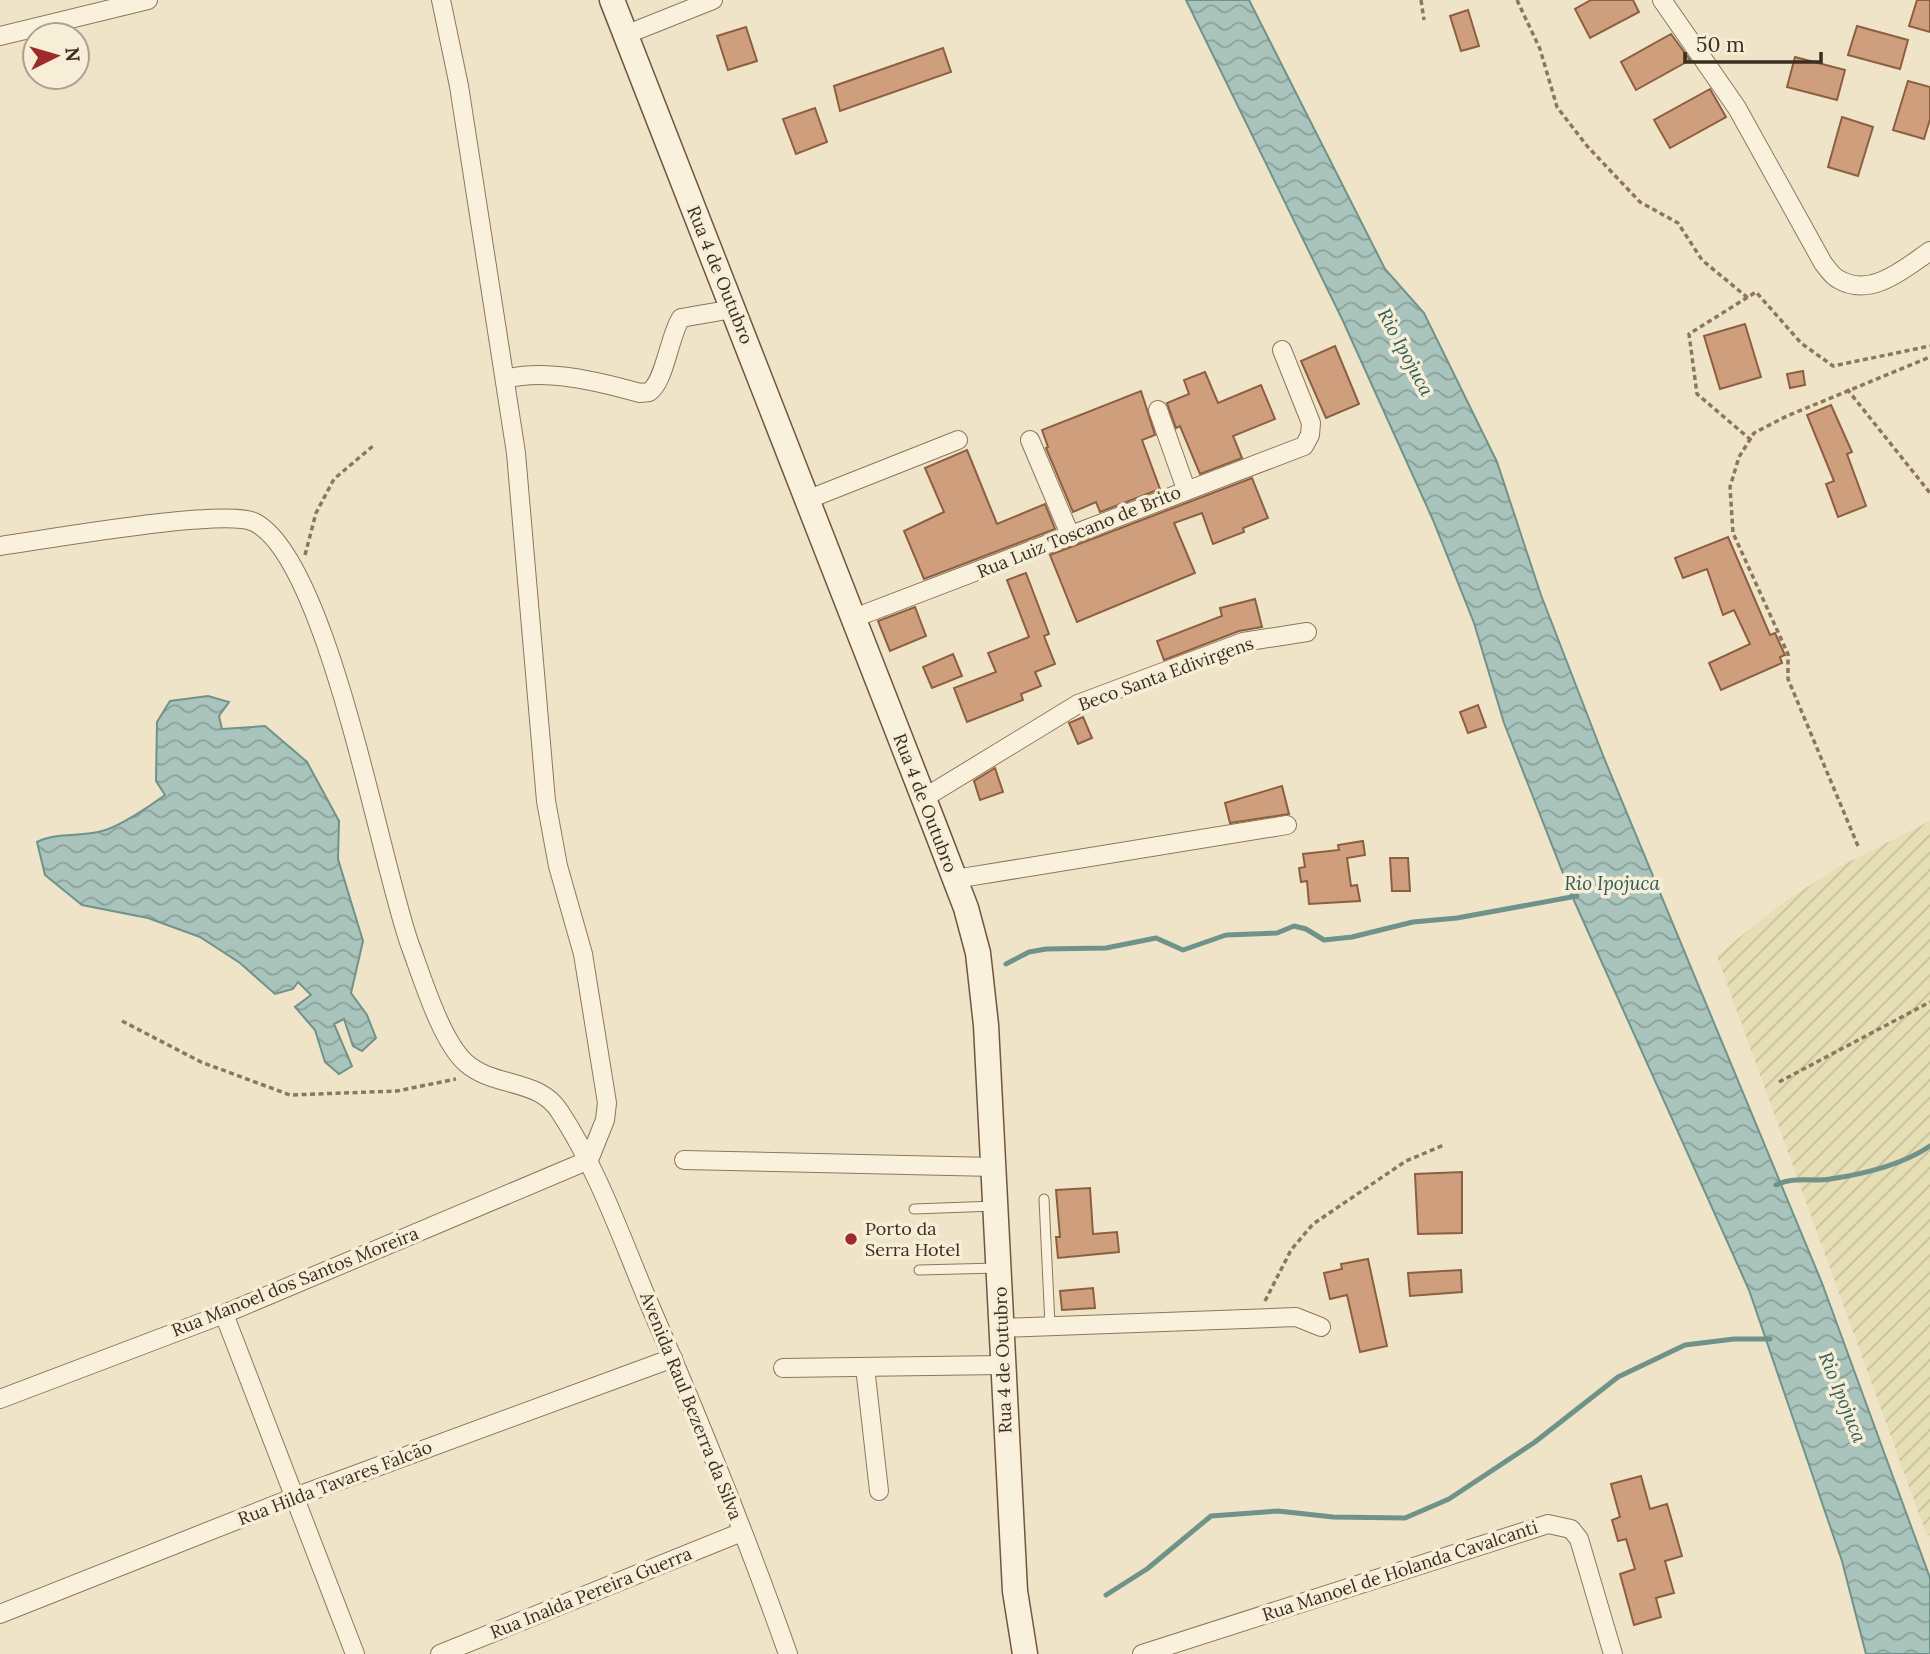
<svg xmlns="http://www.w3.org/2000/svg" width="1930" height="1654" font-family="Lora,serif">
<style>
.farmland{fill:url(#farmland-furrows)}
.water{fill:url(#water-waves);stroke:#6f938a;stroke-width:2}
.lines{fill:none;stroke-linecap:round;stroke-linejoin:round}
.stream{stroke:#6f938a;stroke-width:5}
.building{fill:#cf9f7d;stroke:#8d5f41;stroke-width:2}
.lane-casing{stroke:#8d765c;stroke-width:11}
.street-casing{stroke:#8d765c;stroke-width:20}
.secondary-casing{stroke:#6f573f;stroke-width:27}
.path{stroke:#8d765c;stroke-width:3.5;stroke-dasharray:5 3.5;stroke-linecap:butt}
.lane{stroke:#faf1dc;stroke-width:9}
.street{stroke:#faf1dc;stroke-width:18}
.secondary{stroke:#faf1dc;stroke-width:24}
.poi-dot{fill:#9e2a2b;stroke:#f7eed8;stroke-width:2.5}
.labels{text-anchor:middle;stroke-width:7;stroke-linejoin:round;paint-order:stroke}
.street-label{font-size:18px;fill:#3d2e20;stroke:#f7eed8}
.poi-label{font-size:18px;fill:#3d2e20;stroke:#f7eed8;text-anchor:start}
.water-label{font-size:19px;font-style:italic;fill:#2f5d5a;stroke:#f7eed8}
</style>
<defs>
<pattern id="farmland-furrows" width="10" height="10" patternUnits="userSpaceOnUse" patternTransform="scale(1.75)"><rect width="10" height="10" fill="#e6deb5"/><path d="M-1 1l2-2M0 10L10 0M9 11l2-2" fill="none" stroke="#c6bf9b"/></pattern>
<pattern id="water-waves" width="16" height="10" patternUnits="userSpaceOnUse" patternTransform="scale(1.75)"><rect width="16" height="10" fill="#a9c4bc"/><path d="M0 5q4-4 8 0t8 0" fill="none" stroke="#8ba098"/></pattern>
</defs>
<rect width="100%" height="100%" fill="#f0e4c8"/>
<polygon class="farmland" points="1930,821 1930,1535 1927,1536 1717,956 1777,907 1835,869"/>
<g class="water">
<polygon points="1186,0 1249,0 1385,269 1424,313 1497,462 1541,595 1604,758 1822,1283 1930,1578 1930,1654 1866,1654 1842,1561 1749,1290 1572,896 1504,723 1474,623 1433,520 1343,321"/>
<path d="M208,696L229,702L219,716L222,729L265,726L307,762L339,821L338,859L363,941L351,993L367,1015L376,1038L362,1051L353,1046L344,1019L334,1024L352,1066L339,1074L325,1062L315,1030L295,1007L311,995L298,982L293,989L275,994L240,963L200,937L148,918L82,905L45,875L37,842C56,832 81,837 102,831C119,827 150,806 165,795L156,781L157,722L170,701Z"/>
</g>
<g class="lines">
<g class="stream">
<polyline points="1006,964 1029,952 1046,949 1106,948 1156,938 1183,950 1226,935 1277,933 1294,926 1306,929 1324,940 1352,937 1413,922 1457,918 1577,896"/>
<path d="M1776,1185C1794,1176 1811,1182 1830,1179C1864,1174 1902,1165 1930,1146"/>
<polyline points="1106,1595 1147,1569 1211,1516 1278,1511 1333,1517 1405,1518 1449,1499 1535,1442 1618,1377 1685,1345 1734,1339 1770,1339"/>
</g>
</g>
<g class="building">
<polygon points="1591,0 1633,0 1639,12 1590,38 1575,9"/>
<polygon points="1917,0 1930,0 1930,32 1909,26"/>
<polygon points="1468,10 1479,46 1461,51 1450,16"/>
<polygon points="1857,26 1908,40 1900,69 1848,55"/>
<polygon points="746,27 757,61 728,70 717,36"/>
<polygon points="1671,34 1690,60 1636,90 1621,62"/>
<polygon points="943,48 951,72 840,111 834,86"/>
<polygon points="1795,57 1845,70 1837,100 1787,87"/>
<polygon points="1908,81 1930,87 1930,119 1924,139 1893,130"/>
<polygon points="1710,89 1726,117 1670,148 1654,120"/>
<polygon points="815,108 827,142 796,154 783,119"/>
<polygon points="1842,117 1873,127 1858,176 1828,167"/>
<polygon points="1745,324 1761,377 1720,389 1704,336"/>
<polygon points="1335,346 1359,404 1326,418 1301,361"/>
<polygon points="1803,371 1805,385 1790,388 1787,374"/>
<polygon points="1205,372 1218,403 1261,385 1275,419 1233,436 1242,458 1200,474 1180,426 1176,428 1167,403 1189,394 1184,380"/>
<polygon points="1141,391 1155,435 1142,440 1160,489 1100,512 1096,502 1073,512 1046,448 1048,447 1042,430"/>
<polygon points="1831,405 1852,452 1847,454 1866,506 1838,517 1826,484 1834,481 1807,415"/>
<polygon points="967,450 997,524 1045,504 1055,529 924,579 904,531 944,512 925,468"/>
<polygon points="1252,478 1268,518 1243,528 1244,532 1213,544 1202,513 1174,523 1195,573 1077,622 1050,555"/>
<polygon points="1728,537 1770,635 1775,633 1785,655 1780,657 1782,663 1721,690 1709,663 1750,644 1734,610 1723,615 1707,569 1683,578 1675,558"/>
<polygon points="1026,573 1049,634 1044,636 1055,664 1035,672 1041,686 1021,694 1023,700 967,722 954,688 996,672 988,653 1029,637 1007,580"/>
<polygon points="1255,599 1262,627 1239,631 1164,660 1157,641 1222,616 1220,608"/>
<polygon points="915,607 926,636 890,651 878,621"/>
<polygon points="953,654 962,676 932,688 923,667"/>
<polygon points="1478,705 1486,727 1468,733 1460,712"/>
<polygon points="1083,717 1092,738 1078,744 1069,723"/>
<polygon points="995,768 1003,792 980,800 974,781"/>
<polygon points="1282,786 1289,814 1230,823 1225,803"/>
<polygon points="1363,841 1365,855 1347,858 1351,886 1357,885 1360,901 1309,904 1307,881 1301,882 1299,868 1305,867 1303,854 1339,850 1338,845"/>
<polygon points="1390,858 1408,858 1410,891 1392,891"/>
<polygon points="1462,1172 1462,1233 1418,1234 1415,1174"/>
<polygon points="1090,1188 1093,1234 1117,1232 1119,1252 1058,1258 1056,1237 1060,1237 1056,1190"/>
<polygon points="1368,1259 1387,1346 1360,1352 1347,1295 1330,1299 1324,1273 1342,1269 1341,1264"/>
<polygon points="1461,1270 1462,1292 1410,1296 1408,1273"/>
<polygon points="1093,1288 1095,1308 1062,1310 1060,1291"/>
<polygon points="1641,1476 1650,1509 1667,1504 1682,1556 1665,1561 1674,1593 1656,1598 1661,1617 1634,1625 1620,1574 1635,1569 1626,1539 1618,1541 1612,1520 1620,1517 1611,1484"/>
</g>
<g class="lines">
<g class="lane-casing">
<g id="lane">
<polyline points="1044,1199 1050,1325"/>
<polyline points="914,1209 995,1206"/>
<polyline points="919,1270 998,1268"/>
</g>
</g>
<g class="street-casing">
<g id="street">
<polyline points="441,0 459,86 516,453 546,801 558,866 583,954 607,1103 605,1120 589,1160"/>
<path d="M1662,0L1737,108L1823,263C1827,268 1832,276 1838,279C1871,299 1905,268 1930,251"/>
<polyline points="625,35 713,0"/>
<polyline points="0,36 148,0"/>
<path d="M505,379C546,368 600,382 640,393L649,392C665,382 669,336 681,318L733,309"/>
<polyline points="1158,410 1186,489"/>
<polyline points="1030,440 1071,537"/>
<polyline points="809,499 958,440"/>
<path d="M0,546C44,540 222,508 254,522C328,558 380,862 410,945C422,977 441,1041 466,1063C494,1088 539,1078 560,1112C598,1170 621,1237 648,1301C698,1417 746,1535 788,1654"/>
<polyline points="854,618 1304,446 1310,435 1311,423 1282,350"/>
<polyline points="924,798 1078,704 1243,642 1307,632"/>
<polyline points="955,879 1287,825"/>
<polyline points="684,1160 994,1167"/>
<polyline points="224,1314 355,1654"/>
<polyline points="1001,1328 1296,1317 1321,1327"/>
<polyline points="865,1367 879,1491"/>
<polyline points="783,1368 1002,1365"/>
<polyline points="0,1399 224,1314 589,1160"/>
<polyline points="0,1614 295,1497 673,1358"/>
<polyline points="440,1654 742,1532"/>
<polyline points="1142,1654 1548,1524 1571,1529 1579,1539 1613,1654"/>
</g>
</g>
<g class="secondary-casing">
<polyline id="secondary" points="612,0 933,822 966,908 978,953 986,1025 1015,1591 1025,1654"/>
</g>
<g class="path">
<polyline points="1421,0 1424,20"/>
<polyline points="1517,0 1540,49 1557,107 1587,146 1640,202 1678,223 1702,260 1748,298"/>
<polyline points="1847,389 1930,493"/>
<polyline points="1751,440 1697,394 1689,334 1756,292 1801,343 1833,366 1930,346"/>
<polyline points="305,555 316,513 334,479 373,446"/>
<polyline points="1858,846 1788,679 1788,654 1733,533 1730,487 1739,457 1754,433 1787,416 1930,357"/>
<polyline points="122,1021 201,1062 290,1095 397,1091 456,1079"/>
<polyline points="1779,1082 1930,1002"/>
<polyline points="1265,1301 1291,1250 1313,1224 1406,1161 1444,1145"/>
</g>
<use href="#lane" class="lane"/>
<use href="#street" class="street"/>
<use href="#secondary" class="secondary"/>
</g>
<circle class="poi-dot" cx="851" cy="1239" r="7"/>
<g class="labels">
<g class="street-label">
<text transform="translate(720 275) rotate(68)" y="6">Rua 4 de Outubro</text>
<text transform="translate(1079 532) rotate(-22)" y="6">Rua Luiz Toscano de Brito</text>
<text transform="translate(1166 674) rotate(-20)" y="6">Beco Santa Edivirgens</text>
<text transform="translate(925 803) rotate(69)" y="6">Rua 4 de Outubro</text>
<text transform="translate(295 1282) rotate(-22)" y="6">Rua Manoel dos Santos Moreira</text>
<text transform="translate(1003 1360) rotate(-92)" y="6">Rua 4 de Outubro</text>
<text transform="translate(691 1406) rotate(68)" y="6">Avenida Raul Bezerra da Silva</text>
<text transform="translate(335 1483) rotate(-21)" y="6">Rua Hilda Tavares Falcão</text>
<text transform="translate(1400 1571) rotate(-18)" y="6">Rua Manoel de Holanda Cavalcanti</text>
<text transform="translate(591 1593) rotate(-22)" y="6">Rua Inalda Pereira Guerra</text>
</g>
<g class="poi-label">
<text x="865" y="1235">Porto da<tspan x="865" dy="21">Serra Hotel</tspan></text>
</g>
<g class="water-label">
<text transform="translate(1406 352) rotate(62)" y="7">Rio Ipojuca</text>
<text x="1612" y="890">Rio Ipojuca</text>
<text transform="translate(1843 1397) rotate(68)" y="7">Rio Ipojuca</text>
</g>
</g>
<g transform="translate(56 56) rotate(85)"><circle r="33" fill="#f7eed8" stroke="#ada18e" stroke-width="2"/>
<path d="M0-5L12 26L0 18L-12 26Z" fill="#9e2a2b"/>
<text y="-10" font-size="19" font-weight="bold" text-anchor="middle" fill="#3d2e20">N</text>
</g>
<path d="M1685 52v10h136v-10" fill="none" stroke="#3d2e20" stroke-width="3.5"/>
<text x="1696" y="52" font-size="21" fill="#3d2e20" stroke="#f7eed8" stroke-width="5" paint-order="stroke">50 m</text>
</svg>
